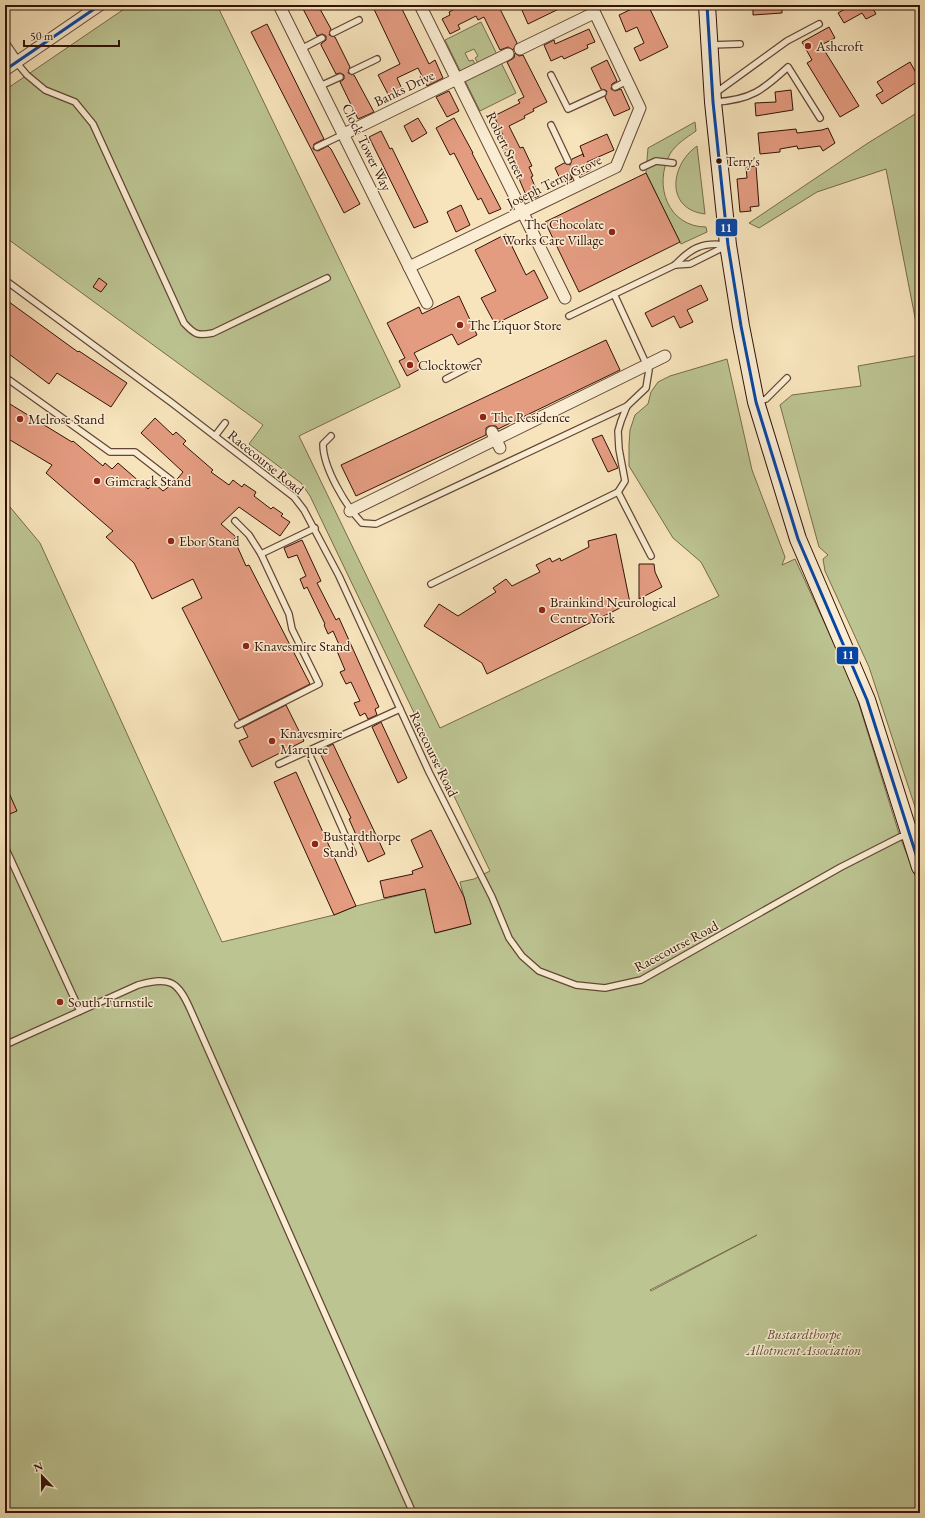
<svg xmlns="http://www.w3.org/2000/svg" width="925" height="1518" font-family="'EB Garamond',serif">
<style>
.green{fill:#bcc492;stroke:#776b4c;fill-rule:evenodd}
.building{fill:#e49c81;stroke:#321206}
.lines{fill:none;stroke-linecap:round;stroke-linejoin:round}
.lane-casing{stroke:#634634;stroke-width:8}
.street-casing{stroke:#634634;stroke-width:13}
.secondary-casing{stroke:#321206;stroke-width:18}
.lane{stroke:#faedd3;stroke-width:5.5}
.street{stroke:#faedd3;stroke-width:11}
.secondary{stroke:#faedd3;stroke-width:16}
.bus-1-casing{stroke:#faedd3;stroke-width:6}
.bus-1{stroke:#0646a5;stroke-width:3}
.poi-dot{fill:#8f2418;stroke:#faedd3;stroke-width:1.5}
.bus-dot{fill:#321206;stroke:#faedd3;stroke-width:1.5}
.labels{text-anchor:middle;stroke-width:3;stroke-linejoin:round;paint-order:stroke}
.bus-label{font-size:13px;fill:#321206;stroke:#faedd3;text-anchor:start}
.poi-label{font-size:14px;fill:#321206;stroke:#faedd3;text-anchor:start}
.street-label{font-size:14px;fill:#321206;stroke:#faedd3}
.park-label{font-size:14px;font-style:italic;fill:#625037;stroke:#faedd3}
.line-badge{stroke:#faedd3;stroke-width:1.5}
.badge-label{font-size:11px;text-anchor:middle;font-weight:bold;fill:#fff}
</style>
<rect width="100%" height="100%" fill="#f7e4bc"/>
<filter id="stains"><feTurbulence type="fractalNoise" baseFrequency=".005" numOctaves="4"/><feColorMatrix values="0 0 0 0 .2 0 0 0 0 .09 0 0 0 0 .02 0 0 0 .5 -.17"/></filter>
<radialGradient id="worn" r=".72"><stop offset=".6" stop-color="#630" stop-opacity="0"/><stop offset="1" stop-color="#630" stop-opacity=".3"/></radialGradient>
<g class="green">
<path d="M130,5H217L400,385V387L299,436L440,728L719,596L701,562L673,538L629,466V445L630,430L635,415L648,404L651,392L658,382L670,376L727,359L752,470L785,557L782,565L795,559L853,685L900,837L920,888V1150L915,1153L920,1162V1513H5V501L40,543L222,942L334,915L356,906L437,886L436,933L471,924L460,882L474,879L490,871L310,496L301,483L249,444L263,425L5,237V90ZM757,1235L651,1291L650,1290Z"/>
<path d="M481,22L516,93L480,111L445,40ZM474,49L478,56L475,58L480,67L477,69L473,60L469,61L465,53Z"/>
<polygon points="920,111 920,343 886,169 817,192 759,228 749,223 868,143"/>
<path d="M695,122L696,131C686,138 676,144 670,154C653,185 668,227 706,227L707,232L681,244L646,173L648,148Z"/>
<path d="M697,146L705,214C665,209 670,165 697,146Z"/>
<polygon points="920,355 920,822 869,667 825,571 823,559 828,555 819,547 780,405 792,395 861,386 858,366"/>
</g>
<g class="building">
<polygon points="301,5 315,5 318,10 320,9 331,29 329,35 335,37 350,67 348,73 354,75 374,112 358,119 340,82 344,79 344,75 340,73 336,74 321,45 321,44 326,40 326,36 322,34 317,36"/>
<polygon points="372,5 400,5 429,64 435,60 443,78 427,86 418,68 397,78 402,89 389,96 378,75 400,64"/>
<polygon points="462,5 498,5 517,43 513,50 508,47 500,50 484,17 478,20 476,16 458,25 460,29 450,34 442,19 450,15 449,12"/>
<polygon points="528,5 567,5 528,24 521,8"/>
<polygon points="640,5 648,5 668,47 640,61 634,48 644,43 637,27 626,32 619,15"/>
<polygon points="753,5 782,5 782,13 753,15"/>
<polygon points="852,5 876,5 872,7 876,14 866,19 862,13 844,23 838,13"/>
<polygon points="267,24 324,139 314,144 313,149 318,151 328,146 331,149 360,204 344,213 251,32"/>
<polygon points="829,27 835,38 821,45 859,106 840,117 807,63 812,60 802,42"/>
<polygon points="589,29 595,42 587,45 588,48 564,59 562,56 551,61 544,45 554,40 555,44"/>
<polygon points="515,53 519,56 523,55 547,102 533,109 534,111 524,116 525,118 509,126 520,148 523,147 532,166 529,167 533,176 531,177 539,196 528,200 509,155 506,156 502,146 507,144 494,116 520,103 518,100 524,97 507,62 514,58"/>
<polygon points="607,60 617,81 612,84 611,89 615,91 621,89 630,109 614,116 605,97 607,91 601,89 591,68"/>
<polygon points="910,62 920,80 882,104 876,95 883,91 877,82"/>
<polygon points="791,90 793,110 756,116 755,103 776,102 775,92"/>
<polygon points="449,91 459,111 447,117 436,97"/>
<polygon points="418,118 427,133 412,142 404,126"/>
<polygon points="454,118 473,153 472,153 501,209 489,214 481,198 478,200 454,153 450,155 436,128"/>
<polygon points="828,128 835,143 823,151 820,146 798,149 797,146 780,149 780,152 760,154 758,133 796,129 797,133 822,130"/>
<polygon points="381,131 390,149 392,148 428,222 414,228 369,137"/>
<polygon points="607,134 614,150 587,162 591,170 580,175 577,170 572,169 570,173 572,179 562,183 555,168 564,163 570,165 572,159 583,154 584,157 580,146"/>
<polygon points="756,166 759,206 750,207 751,211 740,212 737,179 747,178 746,167"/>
<polygon points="646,173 680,242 579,292 545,222"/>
<polygon points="461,205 470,225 456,232 447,212"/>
<polygon points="506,234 526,275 534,270 548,298 495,324 481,298 496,291 475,250"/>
<polygon points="99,278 107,284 101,292 93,287"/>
<polygon points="701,285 708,300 687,310 693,322 680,328 674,316 652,327 645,313"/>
<polygon points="459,296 477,335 458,345 452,334 414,353 422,368 407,376 399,361 405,358 387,323 419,307 422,314"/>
<polygon points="5,299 78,352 79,351 127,383 111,407 57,373 49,384 5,351"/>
<polygon points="606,340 620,370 498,429 496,426 489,426 486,428 486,435 356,496 341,465"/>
<polygon points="5,401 72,442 73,441 103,466 105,463 112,469 118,463 148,489 154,483 163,491 174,483 183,472 141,433 155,418 173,435 176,432 186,441 183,444 213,470 211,472 229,485 233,480 242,487 244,484 256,492 254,496 271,509 273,507 283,514 281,516 290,522 280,536 239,507 221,524 236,537 234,539 246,566 249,565 310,684 239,720 182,608 202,598 193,579 152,599 134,563 106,537 113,531 46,473 52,465 5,437"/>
<polygon points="602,435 618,468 608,472 592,439"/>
<polygon points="616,534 630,603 487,674 482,663 424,626 439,604 458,616 496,592 493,588 506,579 512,586 540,572 536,565 550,558 552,562 560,558 561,561 589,547 588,541"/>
<polygon points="302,540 321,581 317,583 336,620 339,618 379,707 375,709 377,715 368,719 365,713 360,716 354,703 360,701 351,682 346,684 340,672 345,670 337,651 341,649 333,631 328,634 324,625 325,624 307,587 304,589 300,579 306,576 297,555 288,558 284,548"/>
<polygon points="639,564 654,564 655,572 662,587 639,599"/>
<polygon points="286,705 304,741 252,767 239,741 248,737 243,727"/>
<polygon points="381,722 407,778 398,783 372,727"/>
<polygon points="333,744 385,854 368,862 349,819 351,818 319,751"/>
<polygon points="296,772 356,906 334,915 274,782"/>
<polygon points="5,784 17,811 5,816"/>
<polygon points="431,830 464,897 471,924 435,933 425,889 384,898 380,881 413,874 412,871 423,867 411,840"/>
</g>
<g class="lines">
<g class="lane-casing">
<g id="lane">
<polyline points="333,33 359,20"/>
<polyline points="710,45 740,44"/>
<polyline points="301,49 322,38"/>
<path d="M16,62L27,75L45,90L75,102L93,124L184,323C195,335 198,336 213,333L327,278"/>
<polyline points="352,71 377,59"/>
<polyline points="551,75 568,109 603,93"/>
<polyline points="320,86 340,77"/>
<polyline points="615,87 627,81"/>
<polyline points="714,94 787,41 819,24"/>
<path d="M715,102C751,100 763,90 788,67L820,118"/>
<polyline points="551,125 568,161"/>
<polyline points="317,147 344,134"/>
<polyline points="643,167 656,161 673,163"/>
<polyline points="574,173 580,185"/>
<polyline points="675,265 690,264 726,246"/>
<polyline points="5,280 172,403 294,497 304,510 339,576 429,772 492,897 509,938 522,956 539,971 576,985 605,988 641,980 841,867 900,837 908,835"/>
<path d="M569,316L675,265C691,248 702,242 726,245"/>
<polyline points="5,377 110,452 135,452 171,480"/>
<polyline points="446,379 478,362"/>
<polyline points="757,402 766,399 787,378"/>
<polyline points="215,436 225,423"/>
<path d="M331,436L323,444C323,468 346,506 362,523L376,524L627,406"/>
<polyline points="618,492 651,556"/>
<polyline points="235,521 249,535 261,554 289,614 292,629 319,684 238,725"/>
<polyline points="261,554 315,528"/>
<polyline points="431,584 618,492 625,481 619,449 618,431 621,421 627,406 646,388 649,370 614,294"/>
<polyline points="308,751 353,853"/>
<polyline points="279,764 400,709"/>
<polyline points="5,847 80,1011"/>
<path d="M5,1045L138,985C170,976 178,981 191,1011L413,1513"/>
</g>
</g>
<g class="street-casing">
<g id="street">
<polyline points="279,5 427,303"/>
<polyline points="420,5 565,298"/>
<polyline points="5,46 16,62"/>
<polyline points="520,49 594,13"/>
<polyline points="5,70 100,5"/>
<polyline points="344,134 508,54"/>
<polyline points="409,267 616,167 640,108 591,5"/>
<polyline points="492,432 500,448"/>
<polyline points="350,511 665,356"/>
</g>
</g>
<g class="secondary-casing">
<polyline id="secondary" points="707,5 713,102 728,245 741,326 756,402 798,539 867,700 920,867"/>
</g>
<use href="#lane" class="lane"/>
<use href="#street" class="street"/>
<use href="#secondary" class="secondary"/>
<g class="bus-1-casing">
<g id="bus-1">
<polyline points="707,5 713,102 728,245 741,326 756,402 798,539 867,700 920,867"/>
<polyline points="5,70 100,5"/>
</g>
</g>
<use href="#bus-1" class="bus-1"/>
</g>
<g class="poi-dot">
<circle cx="808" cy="46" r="4"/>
<circle cx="612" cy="232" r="4"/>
<circle cx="460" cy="325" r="4"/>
<circle cx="410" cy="365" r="4"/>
<circle cx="483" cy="417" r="4"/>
<circle cx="20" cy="419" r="4"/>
<circle cx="97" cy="481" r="4"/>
<circle cx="171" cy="541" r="4"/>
<circle cx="542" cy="610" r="4"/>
<circle cx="246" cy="646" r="4"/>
<circle cx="272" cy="741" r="4"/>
<circle cx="315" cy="844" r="4"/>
<circle cx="60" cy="1002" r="4"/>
</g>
<circle class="bus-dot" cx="719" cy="161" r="3.5"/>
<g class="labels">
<g class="bus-label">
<text x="726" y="166">Terry's</text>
</g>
<g class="poi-label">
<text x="816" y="51">Ashcroft</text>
<text x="604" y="229" text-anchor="end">The Chocolate<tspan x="604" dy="16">Works Care Village</tspan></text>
<text x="468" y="330">The Liquor Store</text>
<text x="418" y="370">Clocktower</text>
<text x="491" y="422">The Residence</text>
<text x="28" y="424">Melrose Stand</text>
<text x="105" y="486">Gimcrack Stand</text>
<text x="179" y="546">Ebor Stand</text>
<text x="550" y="607">Brainkind Neurological<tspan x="550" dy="16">Centre York</tspan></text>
<text x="254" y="651">Knavesmire Stand</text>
<text x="280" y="738">Knavesmire<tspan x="280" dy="16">Marquee</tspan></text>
<text x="323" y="841">Bustardthorpe<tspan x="323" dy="16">Stand</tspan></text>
<text x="68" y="1007">South Turnstile</text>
</g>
<g class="street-label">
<text transform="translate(404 88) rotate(-26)" y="5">Banks Drive</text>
<text transform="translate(506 145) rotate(64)" y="5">Robert Street</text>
<text transform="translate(367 147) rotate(64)" y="5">Clock Tower Way</text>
<text transform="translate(554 181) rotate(-26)" y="5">Joseph Terry Grove</text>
<text transform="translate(266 462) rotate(39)" y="5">Racecourse Road</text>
<text transform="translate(434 754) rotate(64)" y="5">Racecourse Road</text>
<text transform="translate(676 946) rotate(-28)" y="5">Racecourse Road</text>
</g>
<g class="park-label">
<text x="804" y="1339">Bustardthorpe<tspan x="804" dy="16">Allotment Association</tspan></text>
</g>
</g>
<g class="line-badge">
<rect x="715" y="218" width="23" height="19" rx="4" fill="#0646a5"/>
<rect x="836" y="646" width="23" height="19" rx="4" fill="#0646a5"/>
</g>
<g class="badge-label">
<text x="726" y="232">11</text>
<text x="848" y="659">11</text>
</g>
<rect width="925" height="1518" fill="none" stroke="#f7e4bc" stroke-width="20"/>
<rect x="6" y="6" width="913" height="1506" fill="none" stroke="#321206" stroke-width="2"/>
<rect x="10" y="10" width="905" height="1498" fill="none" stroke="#321206"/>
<g transform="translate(42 1476) rotate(338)" stroke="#faedd3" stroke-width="3" paint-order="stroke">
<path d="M0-3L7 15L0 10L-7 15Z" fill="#321206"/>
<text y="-6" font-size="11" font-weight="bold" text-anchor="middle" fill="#321206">N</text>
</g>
<path d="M24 40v6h95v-6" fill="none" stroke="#321206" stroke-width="2"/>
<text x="30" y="40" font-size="12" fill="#321206" stroke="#faedd3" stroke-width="3" paint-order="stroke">50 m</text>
<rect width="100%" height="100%" filter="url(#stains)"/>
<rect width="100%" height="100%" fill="url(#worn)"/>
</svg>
